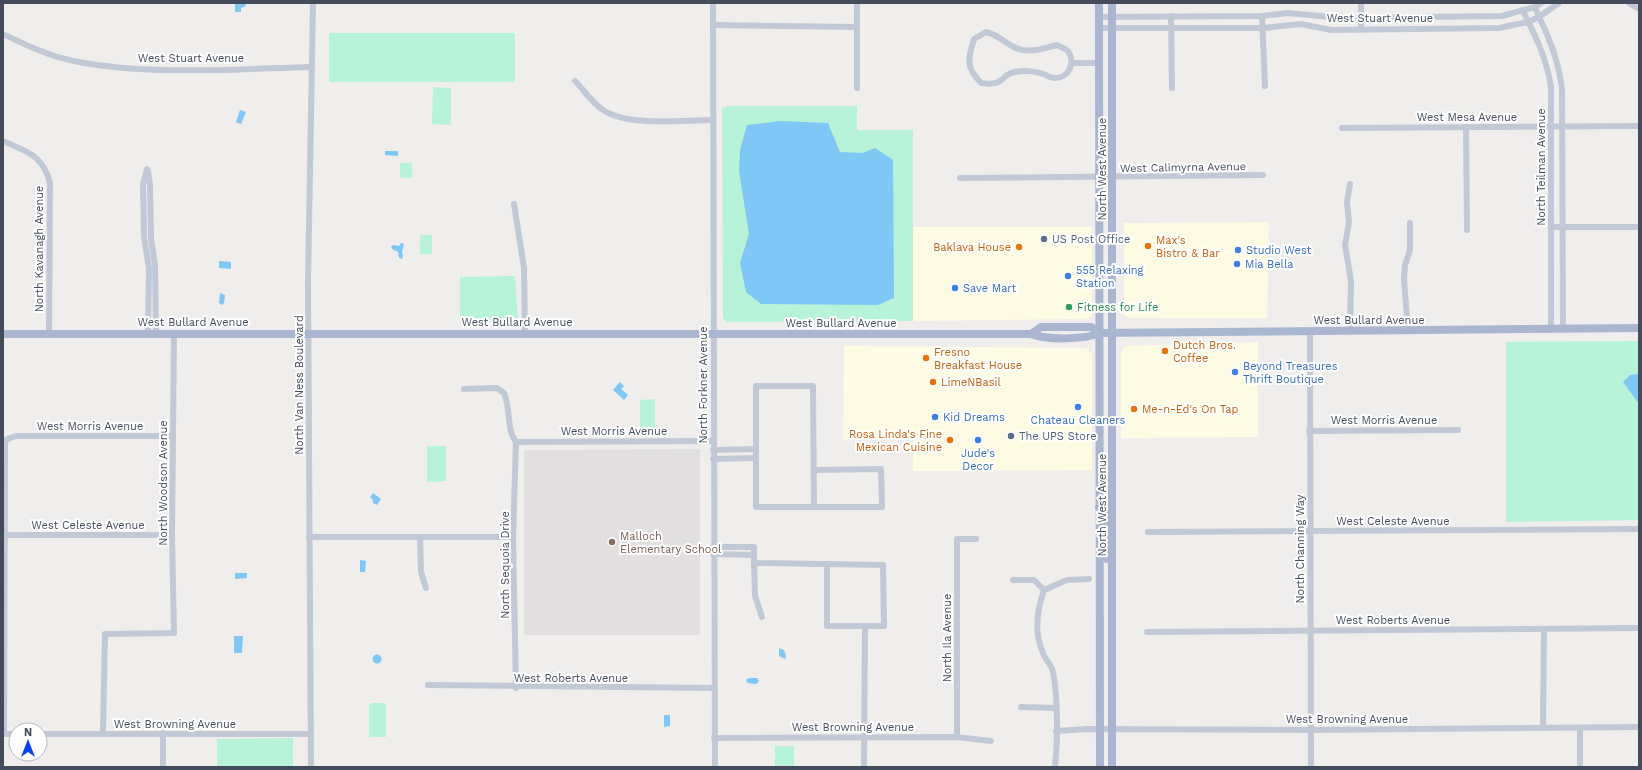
<svg xmlns="http://www.w3.org/2000/svg" width="1642" height="770" font-family="'Work Sans',sans-serif">
<style>
.commercial{fill:#fefbe4}
.education{fill:#e1dfdf}
.green{fill:#b6f3d8}
.water{fill:#7fc7f4}
.lines{fill:none;stroke-linecap:round;stroke-linejoin:round}
.minor{stroke:#c2c9d6;stroke-width:6}
.major{stroke:#aab6cf;stroke-width:8}
.service-dot{fill:#5c6f8a;stroke:#fff;stroke-width:1.5}
.food-dot{fill:#e8710a;stroke:#fff;stroke-width:1.5}
.shop-dot{fill:#3f7fe0;stroke:#fff;stroke-width:1.5}
.leisure-dot{fill:#2e9e5b;stroke:#fff;stroke-width:1.5}
.education-dot{fill:#8d6e63;stroke:#fff;stroke-width:1.5}
.labels{text-anchor:middle;stroke-width:4;stroke-linejoin:round;paint-order:stroke}
.street-label{font-size:11px;fill:#444c5c;stroke:#fff}
.service-label{font-size:11px;fill:#4e5e75;stroke:#fff;text-anchor:start}
.food-label{font-size:11px;fill:#c56008;stroke:#fff;text-anchor:start}
.shop-label{font-size:11px;fill:#366cbe;stroke:#fff;text-anchor:start}
.leisure-label{font-size:11px;fill:#27864d;stroke:#fff;text-anchor:start}
.education-label{font-size:11px;fill:#785e54;stroke:#fff;text-anchor:start}
</style>
<rect width="100%" height="100%" fill="#f0eded"/>
<g class="commercial">
<polygon points="1269,222 1267,318 1130,318 1124,315 1124,223"/>
<polygon points="913,227 1092,227 1092,315 1088,319 913,321"/>
<polygon points="1258,342 1258,437 1121,438 1121,352 1125,346"/>
<polygon points="844,346 1086,348 1092,354 1092,470 913,471 913,440 843,440"/>
</g>
<polygon class="education" points="700,449 700,635 524,635 524,450"/>
<g class="green">
<rect x="329" y="33" width="186" height="49"/>
<polygon points="433,87 451,88 451,125 432,124"/>
<polygon points="728,106 857,106 857,130 913,130 913,321 727,322 723,318 722,108"/>
<rect x="400" y="163" width="12" height="15"/>
<rect x="420" y="235" width="12" height="19"/>
<polygon points="515,276 518,321 517,322 460,322 460,277"/>
<polygon points="1639,341 1639,520 1506,522 1506,342"/>
<polygon points="655,399 655,431 640,431 640,400"/>
<polygon points="427,446 446,446 446,481 427,482"/>
<polygon points="372,703 384,703 386,705 386,737 369,737 369,706"/>
<polygon points="293,738 293,767 217,767 217,739"/>
<rect x="775" y="746" width="19" height="21"/>
</g>
<g class="water">
<polygon points="238,3 245,3 246,6 241,8 241,12 235,12 235,4"/>
<polygon points="240,110 246,112 241,124 236,122"/>
<polygon points="780,121 828,123 840,152 863,153 875,148 893,160 894,298 878,305 761,304 746,292 740,263 749,234 739,171 740,150 747,125"/>
<polygon points="385,151 398,151 398,156 385,155"/>
<polygon points="401,243 404,244 402,252 403,256 402,259 399,258 398,252 392,249 391,247 393,245 399,246"/>
<polygon points="219,261 231,262 231,269 219,268"/>
<polygon points="220,293 225,295 224,303 222,305 219,303"/>
<polygon points="1639,374 1639,404 1623,382 1630,375"/>
<polygon points="620,382 624,386 621,389 628,395 624,400 613,390"/>
<polygon points="373,493 381,499 377,505 373,503 373,500 370,497"/>
<polygon points="360,560 366,561 365,572 360,572"/>
<polygon points="235,573 247,573 247,578 235,579"/>
<polygon points="234,636 243,636 242,653 234,653"/>
<polygon points="779,648 784,650 786,656 785,659 779,656"/>
<circle cx="377" cy="659" r="4.5"/>
<polygon points="749,678 757,678 759,681 756,684 748,683 746,680"/>
<polygon points="664,715 670,715 670,726 664,727"/>
</g>
<g class="lines">
<g class="minor">
<polyline points="713,3 715,767"/>
<polyline points="1361,3 1361,29"/>
<path d="M1559,3L1539,17C1551,41 1559,63 1562,89L1563,329"/>
<polyline points="1629,3 1639,9"/>
<path d="M1523,11C1535,35 1547,59 1551,87V329"/>
<polyline points="1171,16 1172,88"/>
<polyline points="1262,16 1265,86"/>
<polyline points="1099,17 1262,16 1288,13 1342,18 1502,16 1535,7 1541,3"/>
<polyline points="714,25 856,27"/>
<polyline points="1099,28 1264,28 1301,24 1331,30 1499,28 1528,22 1539,17 1535,7"/>
<path d="M986,32C1001,36 1004,43 1016,48C1029,54 1044,48 1057,45C1060,47 1066,49 1068,51C1076,62 1069,79 1054,78C1051,78 1046,75 1043,74C1035,71 1023,70 1015,72C1000,74 1006,87 981,83C965,66 968,59 974,39Z"/>
<path d="M3,34C26,45 48,56 74,61C148,76 236,69 312,67"/>
<polyline points="1072,63 1099,63"/>
<path d="M575,81C584,90 592,103 603,110C629,127 682,120 713,120"/>
<polyline points="857,88 857,3"/>
<polyline points="1466,127 1467,230"/>
<polyline points="1342,128 1639,126"/>
<path d="M3,141C27,152 43,155 50,183L49,334"/>
<polyline points="147,169 143,184 144,236 149,268 148,333"/>
<polyline points="148,171 150,185 151,238 155,265 156,333"/>
<polyline points="960,178 1263,175"/>
<polyline points="514,204 524,268 525,333"/>
<polyline points="1551,227 1639,227"/>
<polyline points="1350,331 1351,281 1345,245 1349,222 1347,202 1350,184"/>
<polyline points="1408,331 1404,279 1405,265 1410,250 1410,223"/>
<polyline points="1310,332 1311,767"/>
<polygon points="756,386 813,386 814,507 756,507"/>
<path d="M464,389L497,388L504,393C511,408 506,429 516,442"/>
<polyline points="1309,431 1458,430"/>
<polyline points="516,442 513,537 516,688"/>
<polyline points="516,442 713,441"/>
<polyline points="713,450 756,449"/>
<polyline points="713,459 756,458"/>
<polyline points="814,507 882,507 881,469 814,470"/>
<polyline points="1148,532 1639,529"/>
<polyline points="3,535 172,535"/>
<polyline points="309,537 513,537"/>
<polyline points="420,537 421,572 426,588"/>
<polyline points="713,547 754,547 754,563 883,565 884,626 827,626 827,564"/>
<polyline points="713,554 754,555"/>
<polyline points="754,563 755,596 762,617"/>
<polyline points="1013,580 1034,580 1044,590 1067,580 1089,579"/>
<path d="M1044,590C1037,610 1034,633 1043,653C1045,660 1052,665 1053,672C1058,699 1058,739 1055,767"/>
<polyline points="1147,632 1639,628"/>
<polyline points="428,685 713,688"/>
<polyline points="1021,707 1056,708"/>
<polyline points="1543,727 1544,629"/>
<polyline points="1056,731 1087,729 1311,730 1639,727"/>
<polyline points="103,733 105,634 174,633 172,535 174,333"/>
<polyline points="3,734 16,734"/>
<polyline points="4,734 5,443 7,439 16,436 173,436"/>
<polyline points="40,734 311,734"/>
<polyline points="957,737 957,539 976,539"/>
<polyline points="714,738 957,737 991,741"/>
<polyline points="163,767 163,733"/>
<polyline points="311,767 308,282 313,3"/>
<polyline points="864,767 865,626"/>
<polyline points="1580,767 1580,728"/>
</g>
<g class="major">
<polyline points="1099,3 1100,767"/>
<polyline points="1112,3 1112,767"/>
<path d="M3,334H1031C1046,340 1084,340 1099,333L1639,328"/>
<polyline points="1031,334 1041,327 1091,327 1099,333"/>
<path d="M1099,507C1111,512 1107,546 1107,559"/>
</g>
</g>
<g class="service-dot">
<circle cx="1044" cy="239" r="4"/>
<circle cx="1011" cy="436" r="4"/>
</g>
<g class="food-dot">
<circle cx="1148" cy="246" r="4"/>
<circle cx="1019" cy="247" r="4"/>
<circle cx="1165" cy="351" r="4"/>
<circle cx="926" cy="358" r="4"/>
<circle cx="933" cy="382" r="4"/>
<circle cx="1134" cy="409" r="4"/>
<circle cx="950" cy="440" r="4"/>
</g>
<g class="shop-dot">
<circle cx="1238" cy="250" r="4"/>
<circle cx="1237" cy="264" r="4"/>
<circle cx="1068" cy="276" r="4"/>
<circle cx="955" cy="288" r="4"/>
<circle cx="1235" cy="372" r="4"/>
<circle cx="1078" cy="407" r="4"/>
<circle cx="935" cy="417" r="4"/>
<circle cx="978" cy="440" r="4"/>
</g>
<circle class="leisure-dot" cx="1069" cy="307" r="4"/>
<circle class="education-dot" cx="612" cy="542" r="4"/>
<g class="labels">
<g class="street-label">
<text x="1380" y="22">West Stuart Avenue</text>
<text x="191" y="62">West Stuart Avenue</text>
<text x="1467" y="121">West Mesa Avenue</text>
<text transform="translate(1183 167) rotate(-1)" y="4">West Calimyrna Avenue</text>
<text transform="translate(1541 167) rotate(-90)" y="4">North Teilman Avenue</text>
<text transform="translate(1102 169) rotate(-90)" y="4">North West Avenue</text>
<text transform="translate(39 249) rotate(-90)" y="4">North Kavanagh Avenue</text>
<text x="1369" y="324">West Bullard Avenue</text>
<text x="193" y="326">West Bullard Avenue</text>
<text x="517" y="326">West Bullard Avenue</text>
<text x="841" y="327">West Bullard Avenue</text>
<text transform="translate(299 385) rotate(-90)" y="4">North Van Ness Boulevard</text>
<text transform="translate(703 385) rotate(-90)" y="4">North Forkner Avenue</text>
<text x="1384" y="424">West Morris Avenue</text>
<text x="90" y="430">West Morris Avenue</text>
<text x="614" y="435">West Morris Avenue</text>
<text transform="translate(163 483) rotate(-90)" y="4">North Woodson Avenue</text>
<text transform="translate(1102 505) rotate(-90)" y="4">North West Avenue</text>
<text x="1393" y="525">West Celeste Avenue</text>
<text x="88" y="529">West Celeste Avenue</text>
<text transform="translate(1300 549) rotate(-90)" y="4">North Channing Way</text>
<text transform="translate(505 565) rotate(-90)" y="4">North Sequoia Drive</text>
<text x="1393" y="624">West Roberts Avenue</text>
<text transform="translate(947 638) rotate(-90)" y="4">North Ila Avenue</text>
<text x="571" y="682">West Roberts Avenue</text>
<text x="1347" y="723">West Browning Avenue</text>
<text x="175" y="728">West Browning Avenue</text>
<text x="853" y="731">West Browning Avenue</text>
</g>
<g class="service-label">
<text x="1052" y="243">US Post Office</text>
<text x="1019" y="440">The UPS Store</text>
</g>
<g class="food-label">
<text x="1156" y="244">Max's<tspan x="1156" dy="13">Bistro &amp; Bar</tspan></text>
<text x="1011" y="251" text-anchor="end">Baklava House</text>
<text x="1173" y="349">Dutch Bros.<tspan x="1173" dy="13">Coffee</tspan></text>
<text x="934" y="356">Fresno<tspan x="934" dy="13">Breakfast House</tspan></text>
<text x="941" y="386">LimeNBasil</text>
<text x="1142" y="413">Me-n-Ed's On Tap</text>
<text x="942" y="438" text-anchor="end">Rosa Linda's Fine<tspan x="942" dy="13">Mexican Cuisine</tspan></text>
</g>
<g class="shop-label">
<text x="1246" y="254">Studio West</text>
<text x="1245" y="268">Mia Bella</text>
<text x="1076" y="274">555 Relaxing<tspan x="1076" dy="13">Station</tspan></text>
<text x="963" y="292">Save Mart</text>
<text x="1243" y="370">Beyond Treasures<tspan x="1243" dy="13">Thrift Boutique</tspan></text>
<text x="943" y="421">Kid Dreams</text>
<text x="1078" y="424" text-anchor="middle">Chateau Cleaners</text>
<text x="978" y="457" text-anchor="middle">Jude's<tspan x="978" dy="13">Decor</tspan></text>
</g>
<g class="leisure-label">
<text x="1077" y="311">Fitness for Life</text>
</g>
<g class="education-label">
<text x="620" y="540">Malloch<tspan x="620" dy="13">Elementary School</tspan></text>
</g>
</g>
<rect width="1642" height="770" fill="none" stroke="#444c5c" stroke-width="8"/>
<g transform="translate(28 742)"><circle r="19" fill="#ffffff" stroke="#b4b7be"/>
<path d="M0-3L7 15L0 10L-7 15Z" fill="#0744f0"/>
<text y="-6" font-size="11" font-weight="bold" text-anchor="middle" fill="#444c5c">N</text>
</g>
</svg>
